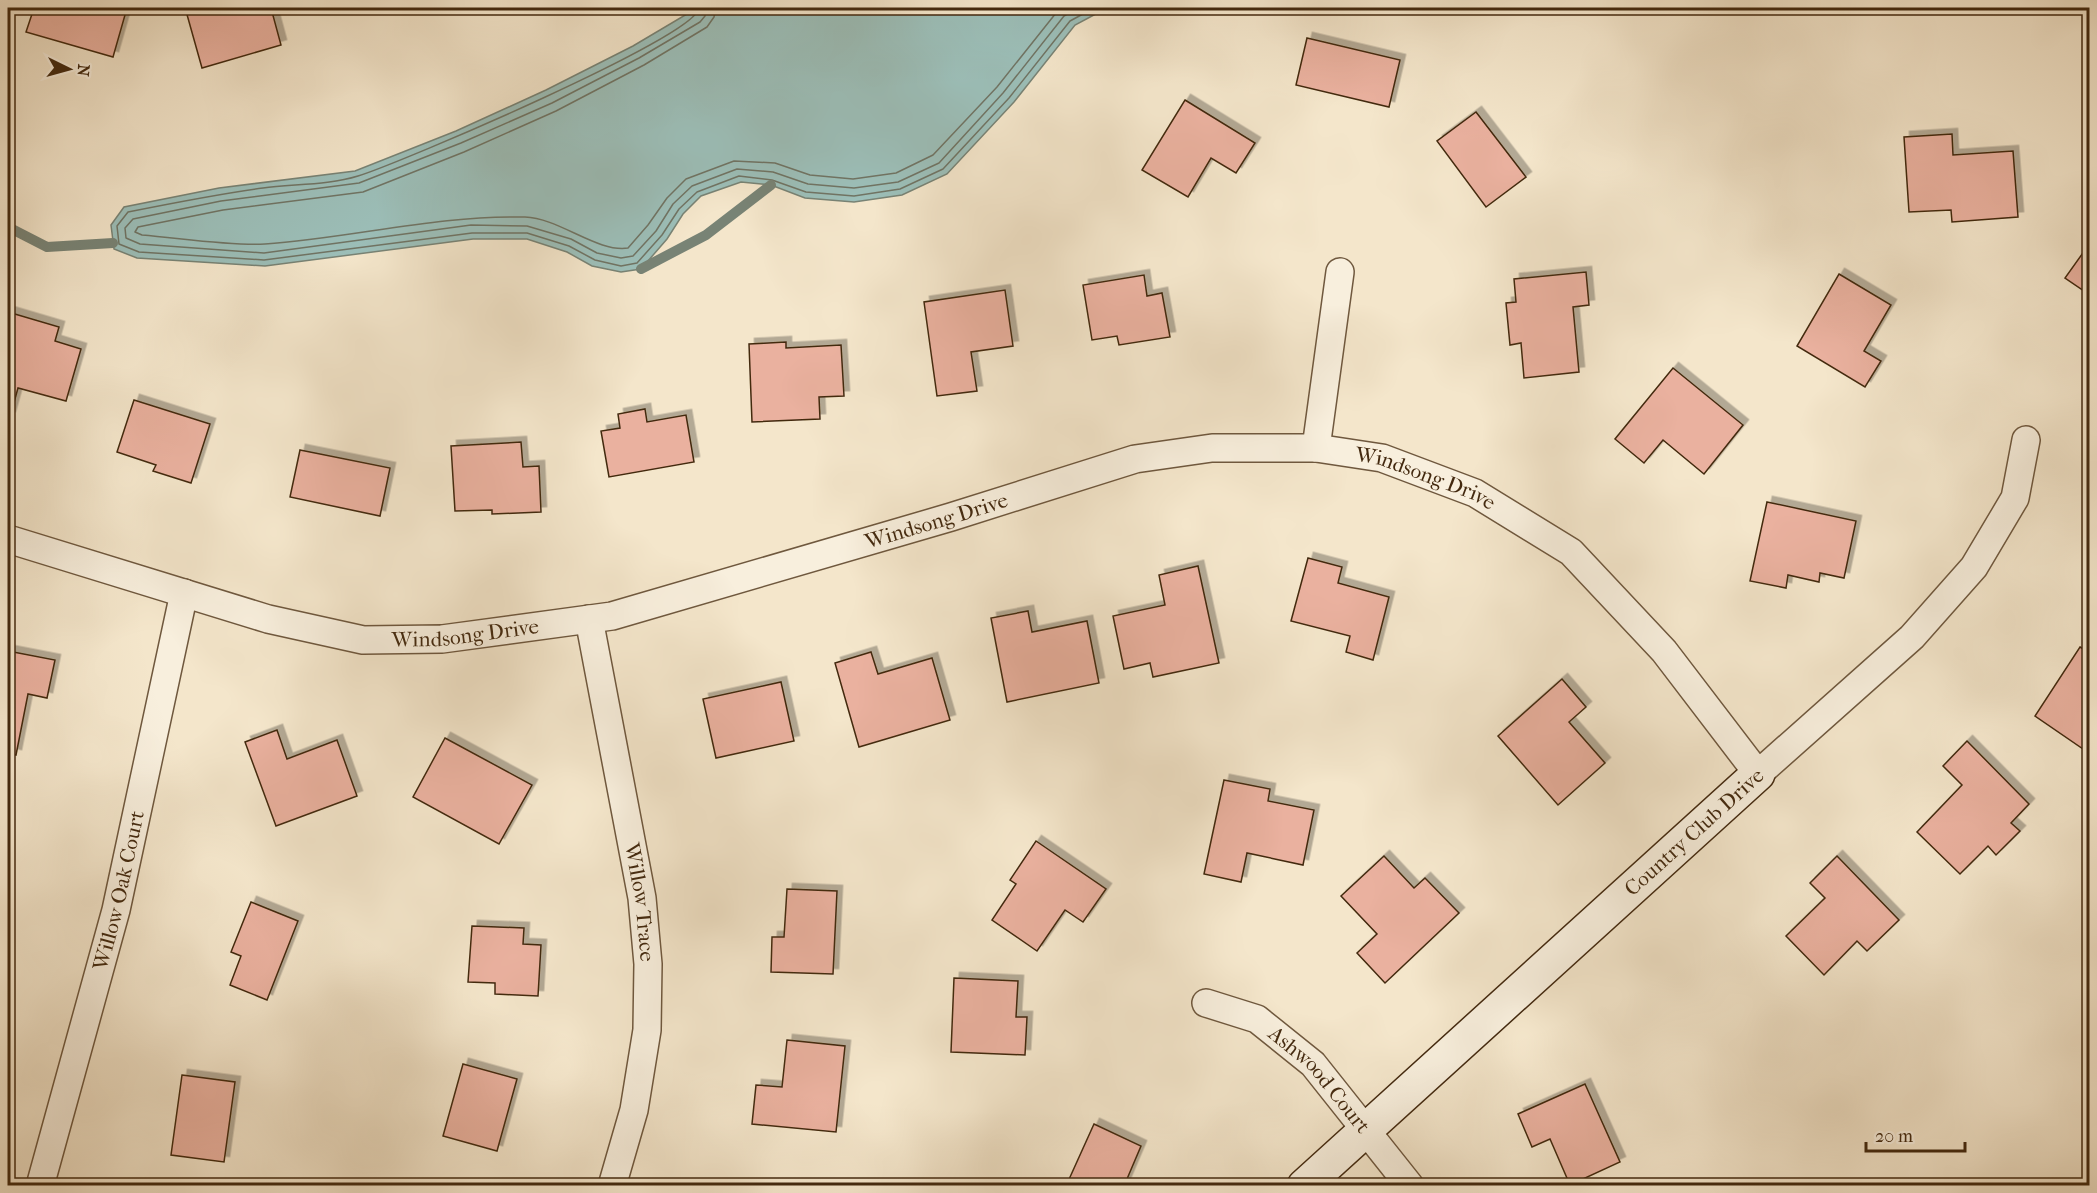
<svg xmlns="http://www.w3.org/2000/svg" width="2097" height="1193" font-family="'IM FELL French Canon',serif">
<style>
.water{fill:#9cbfb9;stroke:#788375;stroke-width:1.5}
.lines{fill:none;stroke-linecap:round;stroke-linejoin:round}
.shore{stroke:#707464;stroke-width:1.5}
.stream{stroke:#788375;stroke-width:10}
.building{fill:#eab19f;stroke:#43290f;stroke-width:1.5;filter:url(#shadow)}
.street-casing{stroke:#6f583e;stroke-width:30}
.secondary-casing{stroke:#43290f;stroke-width:36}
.street{stroke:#f8efdd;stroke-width:27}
.secondary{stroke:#f8efdd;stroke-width:33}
.labels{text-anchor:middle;stroke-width:5;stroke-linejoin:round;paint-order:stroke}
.street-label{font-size:21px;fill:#43290f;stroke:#f8efdd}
</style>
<defs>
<filter id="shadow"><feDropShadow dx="5.5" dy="-5.5" stdDeviation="0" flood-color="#0004"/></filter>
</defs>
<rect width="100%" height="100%" fill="#f4e6cb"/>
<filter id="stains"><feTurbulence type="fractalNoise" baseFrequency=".00333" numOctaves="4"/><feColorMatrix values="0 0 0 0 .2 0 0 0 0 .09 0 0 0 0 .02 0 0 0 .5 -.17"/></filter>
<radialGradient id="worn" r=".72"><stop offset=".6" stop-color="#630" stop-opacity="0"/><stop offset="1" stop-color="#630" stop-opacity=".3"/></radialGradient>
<polygon class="water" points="697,8 1107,8 1075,25 1014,102 947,174 902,195 854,202 805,198 771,185 741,182 701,196 683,214 667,239 641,269 621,272 592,266 567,252 527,239 473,239 265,266 137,258 114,249 111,225 124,207 219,188 355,171 456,131 546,90 633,46"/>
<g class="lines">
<g class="shore">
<path d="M699,8C696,37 400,163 358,176C329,185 293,184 263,188C218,194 173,203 128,212L117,226L119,244L139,252L264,260L472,233H527L569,246L595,260L621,266L637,263L662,235L679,209L697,192L739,176L772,180L806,192L854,196L900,189L943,169L1009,98L1070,21L1094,8"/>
<polyline points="706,8 705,16 700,22 639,58 552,103 461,143 359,183 221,201 133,219 125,228 126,238 140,244 264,253 471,225 527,226 571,239 597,253 621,258 633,256 656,231 673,204 692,186 737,169 773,172 808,184 854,188 898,182 939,163 1003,93 1064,16 1078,8"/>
<path d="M716,8L714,17L707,27L644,65L556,111L464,152L363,192L223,210L138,227L135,232L142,235C180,238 228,246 265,244C353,238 436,215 525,217C559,218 598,253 628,248L648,225L667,198L686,179L734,161L775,163L810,175L853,179L896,173L933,155L997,87L1060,8"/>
</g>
<g class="stream">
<polyline points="8,227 47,247 113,243"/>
<polyline points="641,269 706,235 771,185"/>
</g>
</g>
<g class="building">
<polygon points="34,8 127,8 113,57 26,32"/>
<polygon points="200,8 271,8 281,45 202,68 186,11"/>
<polygon points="1307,38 1400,60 1389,107 1296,85"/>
<polygon points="1185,100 1255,143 1236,173 1211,158 1188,197 1142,170"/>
<polygon points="1476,112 1526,177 1486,207 1437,141"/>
<polygon points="1952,134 1953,155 2013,151 2018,217 1952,222 1951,210 1909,212 1904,137"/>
<polygon points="2090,243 2090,295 2065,278"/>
<polygon points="1586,272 1589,305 1573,307 1579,372 1524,378 1521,343 1510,345 1506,303 1516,302 1514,279"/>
<polygon points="1839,274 1891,305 1864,351 1881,361 1865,387 1797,346"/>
<polygon points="1144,275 1147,296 1162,293 1170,337 1119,345 1117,336 1092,340 1083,285"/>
<polygon points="1005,290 1013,346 971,352 977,391 937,396 924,302"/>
<polygon points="8,312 59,327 55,341 81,349 66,401 18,388 10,417 8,417"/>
<polygon points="786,342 786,348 841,345 844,396 819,397 820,419 752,422 749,344"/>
<polygon points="1673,368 1743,425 1704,474 1663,440 1644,463 1615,439"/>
<polygon points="134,400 210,424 191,483 153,471 156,465 117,452"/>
<polygon points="645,409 647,422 686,415 694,462 609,477 601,431 620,428 618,414"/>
<polygon points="521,442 523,467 539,466 541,512 492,514 492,510 455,511 451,446"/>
<polygon points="300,450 390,468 380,516 290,497"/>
<polygon points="1767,502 1856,521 1844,578 1820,573 1819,582 1788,575 1786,588 1750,581"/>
<polygon points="1308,558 1342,567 1338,583 1389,597 1373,660 1346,652 1350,636 1291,621"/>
<polygon points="1198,566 1219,663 1153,677 1150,663 1124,669 1113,616 1165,605 1159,575"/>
<polygon points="1028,611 1032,632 1087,621 1099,683 1007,702 991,618"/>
<polygon points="2080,647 2090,653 2090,746 2086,751 2035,716"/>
<polygon points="8,651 55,660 47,698 28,694 16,755 8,753"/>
<polygon points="871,652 878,674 932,658 950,720 859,747 835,663"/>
<polygon points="1562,679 1586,707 1569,722 1605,763 1558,805 1498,736"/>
<polygon points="781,682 794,741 716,758 703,699"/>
<polygon points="277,730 287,759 337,740 357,796 276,826 245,742"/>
<polygon points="445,738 532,785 499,844 413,797"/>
<polygon points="1967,741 2029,804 2011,823 2020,831 1996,855 1988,846 1960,874 1917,832 1962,785 1943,766"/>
<polygon points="1224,780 1270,789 1268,801 1314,810 1303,865 1247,853 1241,882 1204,874"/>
<polygon points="1036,841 1106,889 1083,922 1065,910 1037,951 992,920 1016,884 1010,880"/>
<polygon points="1384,856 1414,888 1425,878 1459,913 1385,983 1357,953 1377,934 1341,896"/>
<polygon points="1837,856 1899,920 1867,951 1857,941 1824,975 1786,936 1825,898 1810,883"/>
<polygon points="787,889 837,891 833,974 771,972 772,937 784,937"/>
<polygon points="251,902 298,921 267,1000 230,985 241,956 231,952"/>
<polygon points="472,926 524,928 523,944 541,945 538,996 495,994 495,983 468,982"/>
<polygon points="954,978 1018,981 1016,1017 1027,1017 1025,1055 951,1052"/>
<polygon points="787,1040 845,1046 836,1132 752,1124 756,1085 782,1087"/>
<polygon points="463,1064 517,1079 497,1151 443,1136"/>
<polygon points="182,1075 235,1082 224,1162 171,1155"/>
<polygon points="1585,1084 1620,1162 1570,1185 1550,1139 1532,1147 1518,1114"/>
<polygon points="1094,1124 1141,1146 1124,1186 1066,1186"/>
</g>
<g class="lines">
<g class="street-casing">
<g id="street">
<polyline points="1316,448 1340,272"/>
<path id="s1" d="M8,539L268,619L363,640L442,639L612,616L951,517L1135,459L1212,448H1316L1382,458L1475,493L1571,552L1664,651L1758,774L1912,637L1974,567L2015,498L2026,440"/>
<path id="s2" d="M589,619L642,898L648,964L647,1030L634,1110L612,1186"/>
<path id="s3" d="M1206,1003L1257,1019L1313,1064L1410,1186"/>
<path id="s4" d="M40,1186L116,910L184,593"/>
</g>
</g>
<g class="secondary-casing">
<polyline id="secondary" points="1304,1186 1758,774"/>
</g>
<use href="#street" class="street"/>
<use href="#secondary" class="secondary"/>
</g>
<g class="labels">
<g class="street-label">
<text dy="7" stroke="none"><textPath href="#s1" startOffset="1462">Windsong Drive</textPath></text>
<text dy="7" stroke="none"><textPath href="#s1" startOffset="958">Windsong Drive</textPath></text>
<text dy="7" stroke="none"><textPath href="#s1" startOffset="472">Windsong Drive</textPath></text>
<text transform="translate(1694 832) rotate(-42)" y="7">Country Club Drive</text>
<text dy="7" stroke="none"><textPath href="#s4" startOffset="306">Willow Oak Court</textPath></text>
<text dy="7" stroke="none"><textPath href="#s2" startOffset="288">Willow Trace</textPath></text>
<text dy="7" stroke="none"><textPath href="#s3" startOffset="141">Ashwood Court</textPath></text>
</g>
</g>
<rect width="2097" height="1193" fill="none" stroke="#f4e6cb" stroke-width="30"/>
<rect x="9" y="9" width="2079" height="1175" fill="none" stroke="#43290f" stroke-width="3"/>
<rect x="15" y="15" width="2067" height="1163" fill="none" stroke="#43290f" stroke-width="1.5"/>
<g transform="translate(69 69) rotate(95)" stroke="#f8efdd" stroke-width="4.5" paint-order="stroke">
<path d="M0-4.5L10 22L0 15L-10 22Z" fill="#43290f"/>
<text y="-9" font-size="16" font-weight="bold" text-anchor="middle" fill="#43290f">N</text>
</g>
<path d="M1866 1142v9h99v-9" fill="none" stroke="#43290f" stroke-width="3"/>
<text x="1875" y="1142" font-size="18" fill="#43290f" stroke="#f8efdd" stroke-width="4.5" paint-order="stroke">20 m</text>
<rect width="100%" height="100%" filter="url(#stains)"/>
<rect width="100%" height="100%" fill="url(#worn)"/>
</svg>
